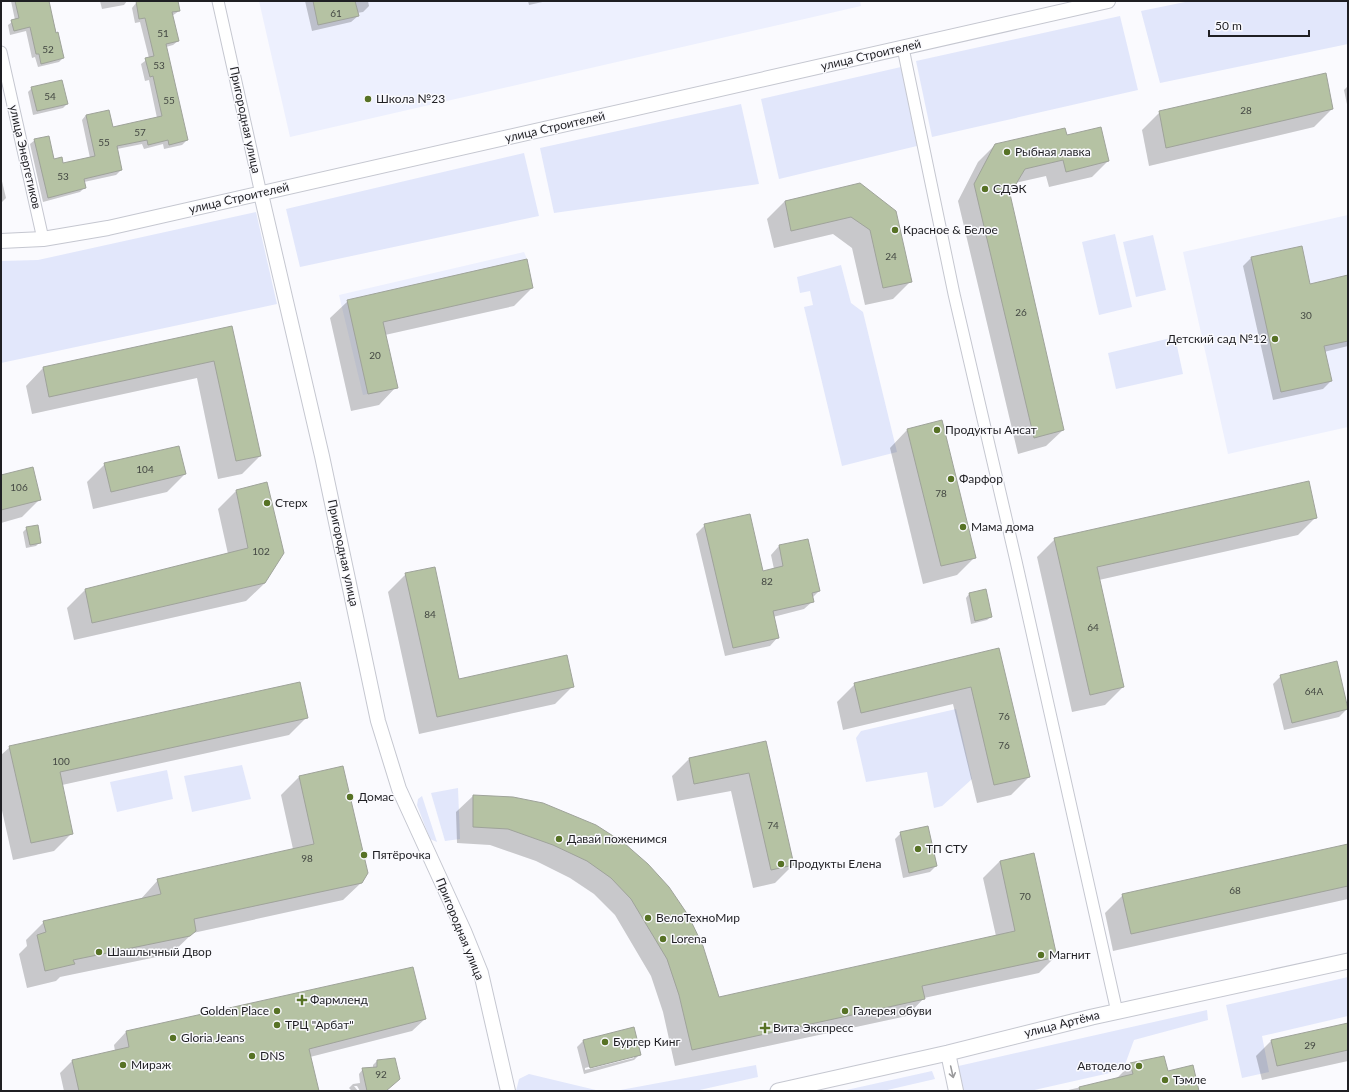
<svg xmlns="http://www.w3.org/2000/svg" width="1349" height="1092" font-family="Lato,sans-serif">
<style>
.built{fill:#edf0fe}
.green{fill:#e2e7fb}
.shadow{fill:#0003;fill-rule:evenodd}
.building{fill:#b5c2a3;stroke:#9fa39a}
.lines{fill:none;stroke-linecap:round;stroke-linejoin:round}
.minor-casing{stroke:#c5c7d0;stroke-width:13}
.tertiary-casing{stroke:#c5c7d0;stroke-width:16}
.secondary-casing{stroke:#c5c7d0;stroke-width:17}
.minor{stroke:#fff;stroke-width:11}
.tertiary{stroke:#fff;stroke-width:14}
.secondary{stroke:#fff;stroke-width:15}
.oneway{stroke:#9a9a9c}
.poi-dot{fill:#577225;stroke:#fafafe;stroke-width:1.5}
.labels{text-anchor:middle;stroke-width:3;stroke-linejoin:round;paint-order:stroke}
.number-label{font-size:10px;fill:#444843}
.street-label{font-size:12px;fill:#1f1f23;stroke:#fafafe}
.poi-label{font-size:12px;fill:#1f1f23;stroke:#fafafe;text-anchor:start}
</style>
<rect width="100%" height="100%" fill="#fafafe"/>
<g class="built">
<polygon points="259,1 860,1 861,6 290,137"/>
<polygon points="1348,215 1348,427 1228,454 1183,252"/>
<polygon points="524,252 527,259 348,300 368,394 363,395 339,295"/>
</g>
<g class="green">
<polygon points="1190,1 1348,1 1348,44 1160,83 1141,11"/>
<polygon points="1120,16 1138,90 932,137 916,61"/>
<polygon points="901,67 917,146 779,179 761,99"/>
<polygon points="741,104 759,184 554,213 540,148"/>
<polygon points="524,153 539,216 300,267 286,209"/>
<polygon points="256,212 277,304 1,363 1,261 38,260"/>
<polygon points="1115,234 1132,307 1099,315 1082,242"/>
<polygon points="1153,235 1166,290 1136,297 1123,242"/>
<polygon points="841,265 851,303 863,312 897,452 842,466 804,307 813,305 810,291 800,293 797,277"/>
<polygon points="1175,337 1183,374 1116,389 1108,353"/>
<polygon points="956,709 972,779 942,806 934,808 927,772 866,782 856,738 861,731"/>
<polygon points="242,765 251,799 192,812 184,776"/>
<polygon points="167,770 173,799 117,812 110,782"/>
<polygon points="458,788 460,839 445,841 431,793"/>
<polygon points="422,796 437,842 430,839 417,805 418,799"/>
<polygon points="1348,977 1348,1016 1262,1036 1269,1072 1242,1078 1226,1005"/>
<polygon points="1207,1010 1208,1020 1134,1040 1123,1070 1030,1091 960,1091 954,1067"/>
<polygon points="756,1065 758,1077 695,1091 615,1091"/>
<polygon points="932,1071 935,1079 883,1091 842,1091"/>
<polygon points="529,1074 600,1091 516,1091 519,1079"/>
</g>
<g class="shadow">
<polygon points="11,1 48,1 63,58 59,62 38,67 35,57 32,58 26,31 10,35 8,25 15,20"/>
<polygon points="100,1 127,1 124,5 102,9"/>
<polygon points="146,1 177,1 179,11 172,16 178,41 173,45 166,47 187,140 182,145 164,149 163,144 144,149 142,144 117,149 121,170 116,175 84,182 85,187 80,192 43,202 30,144 35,140 53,160 63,164 90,158 82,120 86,115 112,128 157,118 149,80 145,81 141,64 149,58 140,22 135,23 132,8 136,3"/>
<polygon points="305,1 368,1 369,6 363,12 357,13 358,16 351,22 312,31"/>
<polygon points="528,1 547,1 529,5"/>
<polygon points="1348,86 1348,109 1344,90"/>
<polygon points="32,88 67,104 63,108 33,115 28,92"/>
<polygon points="1332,109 1314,127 1149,166 1142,130 1160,112"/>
<polygon points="1066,137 1108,161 1092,177 1049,187 1046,176 1015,183 1009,194 1063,430 1046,446 1018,454 958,201 978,162 995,145"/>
<polygon points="1,177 6,198 1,203"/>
<polygon points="860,184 911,281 893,299 865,305 852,248 833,234 774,248 767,219 785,201"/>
<polygon points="1251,258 1309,285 1348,276 1348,346 1324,352 1331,381 1323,389 1273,400 1243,266"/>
<polygon points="532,288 514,306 385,335 396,387 379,405 351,411 330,318 348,301"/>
<polygon points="232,327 260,456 242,474 218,479 197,378 32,414 26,386 43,368"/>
<polygon points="907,430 975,557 957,575 923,584 890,448"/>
<polygon points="105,464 185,474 167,492 93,509 87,482"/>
<polygon points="1,476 40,499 22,517 1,523"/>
<polygon points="236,491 265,583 246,601 74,640 67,608 85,590 228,554 218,509"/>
<polygon points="1316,517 1298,535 1099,580 1123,687 1105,705 1072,712 1037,557 1055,539"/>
<polygon points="705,525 762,572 774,569 771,555 779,546 807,540 819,591 812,598 813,601 804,609 773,617 778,637 770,646 725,656 696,534"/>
<polygon points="27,528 40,542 36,546 26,548 23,532"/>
<polygon points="406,574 458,680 573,686 555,704 419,734 388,592"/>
<polygon points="969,594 991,617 987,620 971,624 966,598"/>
<polygon points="999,650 1029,777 1011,795 977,803 953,704 843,730 837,702 855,684"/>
<polygon points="1281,676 1347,709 1339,717 1284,730 1273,684"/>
<polygon points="307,717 289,735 62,785 72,833 54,851 13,860 1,806 1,755 10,747"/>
<polygon points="765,742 793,865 775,883 753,888 731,791 677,801 672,776 690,758"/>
<polygon points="342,767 362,882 343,900 193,933 171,954 60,977 56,981 27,988 19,954 27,946 26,940 44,922 140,900 158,880 293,849 281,795 299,777"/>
<polygon points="473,796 567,813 719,998 996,936 983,878 1000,861 1033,854 1056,956 1039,973 924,998 907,1016 675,1066 663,1012 651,976 615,915 594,894 570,878 536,861 490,845 457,843 456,812"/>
<polygon points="901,833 936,866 930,872 903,878 895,839"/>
<polygon points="1348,845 1348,899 1113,951 1105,913 1123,895"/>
<polygon points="412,968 425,1019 412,1031 310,1057 318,1091 64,1091 60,1073 72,1061 115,1051 114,1045 126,1032"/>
<polygon points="1348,1024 1348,1061 1262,1080 1256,1056 1271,1041"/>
<path d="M583,1041L640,1054L634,1060L584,1074L577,1047ZM634,1055V1058L585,1070V1068Z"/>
<polygon points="377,1061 386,1091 360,1091 357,1086 354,1086 358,1091 352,1091 349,1088 353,1084 360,1083 359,1074 363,1069 373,1068 373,1065"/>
<polygon points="1131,1064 1167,1072 1198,1091 1064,1091 1116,1079"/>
</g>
<g class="building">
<polygon points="15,1 49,1 56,33 58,32 64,58 41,64 39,54 36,54 30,27 14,31 11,20 19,18"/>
<polygon points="136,1 178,1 180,11 172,12 179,41 166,44 188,140 169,145 168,140 148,145 147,140 117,146 122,170 84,179 86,188 48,198 34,139 49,136 54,159 62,157 63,163 95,156 86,115 109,110 113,127 162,116 153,76 150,77 145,58 154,56 145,18 139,19"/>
<polygon points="313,1 355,1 359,16 318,25"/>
<polygon points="1326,73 1333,109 1166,148 1159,111"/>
<polygon points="62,80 68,104 37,111 31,87"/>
<polygon points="1101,127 1109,161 1066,172 1063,160 1025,169 1010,194 1064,430 1034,438 974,184 995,144 1065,128 1067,135"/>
<polygon points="860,183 896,211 912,282 883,288 870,230 851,217 791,231 785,201"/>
<polygon points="1302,246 1310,284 1348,275 1348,341 1324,346 1332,381 1281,392 1251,257"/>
<polygon points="527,259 533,288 383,322 398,388 368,394 347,300"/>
<polygon points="232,326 261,456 236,461 214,361 49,397 43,367"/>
<polygon points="942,420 976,558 941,566 907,429"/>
<polygon points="179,446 186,474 111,492 104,463"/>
<polygon points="33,467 41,500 1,510 1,475"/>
<polygon points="1309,481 1317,518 1097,567 1124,687 1090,695 1054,538"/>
<polygon points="267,482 284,553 265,583 92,623 85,589 248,548 236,490"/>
<polygon points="750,514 763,571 783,566 779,545 808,539 820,591 812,593 814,602 773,611 779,638 733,648 704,524"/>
<polygon points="38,525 41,543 30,545 26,527"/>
<polygon points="435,567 459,679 567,655 574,687 437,717 405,573"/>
<polygon points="986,589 992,617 975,621 969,593"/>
<polygon points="999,648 1030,777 994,785 971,687 861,713 854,683"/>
<polygon points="1337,661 1348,709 1292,723 1280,675"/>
<polygon points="300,682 308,718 60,772 73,834 31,843 9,746"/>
<polygon points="766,741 794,865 771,870 749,773 694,784 689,758"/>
<polygon points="343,766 368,873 362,883 194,919 196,931 190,936 73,960 75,964 45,971 37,935 46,932 43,921 161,894 157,879 314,844 299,776"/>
<polygon points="473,795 513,797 543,803 596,825 624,843 648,864 669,887 688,915 703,946 719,997 1015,931 1000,861 1034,853 1057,957 922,986 925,999 692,1050 679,995 667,959 631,899 611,878 587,861 553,845 508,829 473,827"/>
<polygon points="928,826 937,866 909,873 900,832"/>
<polygon points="1348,844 1348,886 1131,934 1122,894"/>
<polygon points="413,967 426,1019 309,1049 319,1091 79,1091 72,1060 129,1047 126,1031"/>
<polygon points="1348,1023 1348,1050 1277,1066 1271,1040"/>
<polygon points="634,1027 641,1055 590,1068 583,1040"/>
<polygon points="1164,1056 1168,1071 1193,1065 1199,1091 1080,1091 1079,1087 1133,1074 1130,1063"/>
<polygon points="395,1058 400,1079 386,1091 367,1091 362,1068 377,1067 377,1060"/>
</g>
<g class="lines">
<g class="minor-casing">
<g id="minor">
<polyline points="218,1 261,194"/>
<polyline points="903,48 954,294 1016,561 1117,1012"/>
<polyline points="1,52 43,239"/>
</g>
</g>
<g class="tertiary-casing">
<g id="tertiary">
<polyline points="261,194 322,456 378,721 399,789 464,931 481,973 508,1091"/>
<polyline points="1,241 43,239 108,228 1108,1"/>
<polyline points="948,1053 956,1091"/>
</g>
</g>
<g class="secondary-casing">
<polyline id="secondary" points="778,1091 948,1053 1092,1017 1348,961"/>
</g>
<use href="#minor" class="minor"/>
<use href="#tertiary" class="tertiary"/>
<use href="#secondary" class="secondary"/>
</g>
<defs><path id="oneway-shaft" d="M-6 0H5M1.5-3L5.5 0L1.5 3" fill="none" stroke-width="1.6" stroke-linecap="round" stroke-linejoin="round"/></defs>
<use class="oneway" href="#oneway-shaft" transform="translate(952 1072) rotate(77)"/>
<g class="poi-dot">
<circle cx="368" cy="99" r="4"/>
<circle cx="1007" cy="152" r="4"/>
<circle cx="985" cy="189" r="4"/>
<circle cx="895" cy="230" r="4"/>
<circle cx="1275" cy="339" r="4"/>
<circle cx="937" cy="430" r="4"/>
<circle cx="951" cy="479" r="4"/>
<circle cx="267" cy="503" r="4"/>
<circle cx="963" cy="527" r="4"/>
<circle cx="350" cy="797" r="4"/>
<circle cx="559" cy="839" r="4"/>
<circle cx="918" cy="849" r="4"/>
<circle cx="364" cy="855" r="4"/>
<circle cx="781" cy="864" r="4"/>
<circle cx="648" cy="918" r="4"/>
<circle cx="663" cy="939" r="4"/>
<circle cx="99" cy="952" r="4"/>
<circle cx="1041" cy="955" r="4"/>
<path d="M300 994h4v4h4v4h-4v4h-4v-4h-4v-4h4z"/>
<circle cx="277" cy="1011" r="4"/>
<circle cx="845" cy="1011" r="4"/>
<circle cx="277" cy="1025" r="4"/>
<path d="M763 1022h4v4h4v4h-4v4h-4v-4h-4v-4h4z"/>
<circle cx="173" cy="1038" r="4"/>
<circle cx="605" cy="1042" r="4"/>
<circle cx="252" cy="1056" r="4"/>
<circle cx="123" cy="1065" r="4"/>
<circle cx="1139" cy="1066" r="4"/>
<circle cx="1165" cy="1080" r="4"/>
</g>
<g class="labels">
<g class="number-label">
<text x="336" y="17">61</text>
<text x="163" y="37">51</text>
<text x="48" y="53">52</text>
<text x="159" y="69">53</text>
<text x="50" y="100">54</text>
<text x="169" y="104">55</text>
<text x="1246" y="114">28</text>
<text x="140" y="136">57</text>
<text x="104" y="146">55</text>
<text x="63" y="180">53</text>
<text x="891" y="260">24</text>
<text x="1021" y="316">26</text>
<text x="1306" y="319">30</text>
<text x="375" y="359">20</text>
<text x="145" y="473">104</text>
<text x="19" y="491">106</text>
<text x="941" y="497">78</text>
<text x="261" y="555">102</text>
<text x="767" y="585">82</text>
<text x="430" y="618">84</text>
<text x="1093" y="631">64</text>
<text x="1314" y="695">64А</text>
<text x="1004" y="720">76</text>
<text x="1004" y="749">76</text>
<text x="61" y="765">100</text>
<text x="773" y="829">74</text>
<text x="307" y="862">98</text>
<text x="1235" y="894">68</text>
<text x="1025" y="900">70</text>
<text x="1310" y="1049">29</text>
<text x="381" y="1078">92</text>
</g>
<g class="street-label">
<text transform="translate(871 55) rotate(-13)" y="4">улица Строителей</text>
<text transform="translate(245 120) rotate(78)" y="4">Пригородная улица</text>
<text transform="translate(555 127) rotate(-13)" y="4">улица Строителей</text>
<text transform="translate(25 157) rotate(77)" y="4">улица Энергетиков</text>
<text transform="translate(239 198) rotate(-13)" y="4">улица Строителей</text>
<text transform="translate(343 553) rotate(78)" y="4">Пригородная улица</text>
<text transform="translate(460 929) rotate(68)" y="4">Пригородная улица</text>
<text transform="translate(1062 1024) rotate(-14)" y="4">улица Артёма</text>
</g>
<g class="poi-label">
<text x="376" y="103">Школа №23</text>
<text x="1015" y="156">Рыбная лавка</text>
<text x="993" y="193">СДЭК</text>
<text x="903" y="234">Красное &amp; Белое</text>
<text x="1267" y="343" text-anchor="end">Детский сад №12</text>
<text x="945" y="434">Продукты Ансат</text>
<text x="959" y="483">Фарфор</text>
<text x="275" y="507">Стерх</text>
<text x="971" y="531">Мама дома</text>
<text x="358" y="801">Домас</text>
<text x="567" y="843">Давай поженимся</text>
<text x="926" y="853">ТП СТУ</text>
<text x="372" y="859">Пятёрочка</text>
<text x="789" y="868">Продукты Елена</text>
<text x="656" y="922">ВелоТехноМир</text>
<text x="671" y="943">Lorena</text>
<text x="107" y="956">Шашлычный Двор</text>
<text x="1049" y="959">Магнит</text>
<text x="310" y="1004">Фармленд</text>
<text x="269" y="1015" text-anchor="end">Golden Place</text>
<text x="853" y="1015">Галерея обуви</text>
<text x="285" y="1029">ТРЦ "Арбат"</text>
<text x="773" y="1032">Вита Экспресс</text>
<text x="181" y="1042">Gloria Jeans</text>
<text x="613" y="1046">Бургер Кинг</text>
<text x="260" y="1060">DNS</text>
<text x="131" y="1069">Мираж</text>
<text x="1131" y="1070" text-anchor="end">Автодело</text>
<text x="1173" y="1084">Тэмле</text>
</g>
</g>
<rect width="1349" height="1092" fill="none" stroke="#1f1f23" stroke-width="4"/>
<path d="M1209 30v6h100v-6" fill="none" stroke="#1f1f23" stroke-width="2"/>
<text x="1215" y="30" font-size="12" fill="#1f1f23" stroke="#fafafe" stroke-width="3" paint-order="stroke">50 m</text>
</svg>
